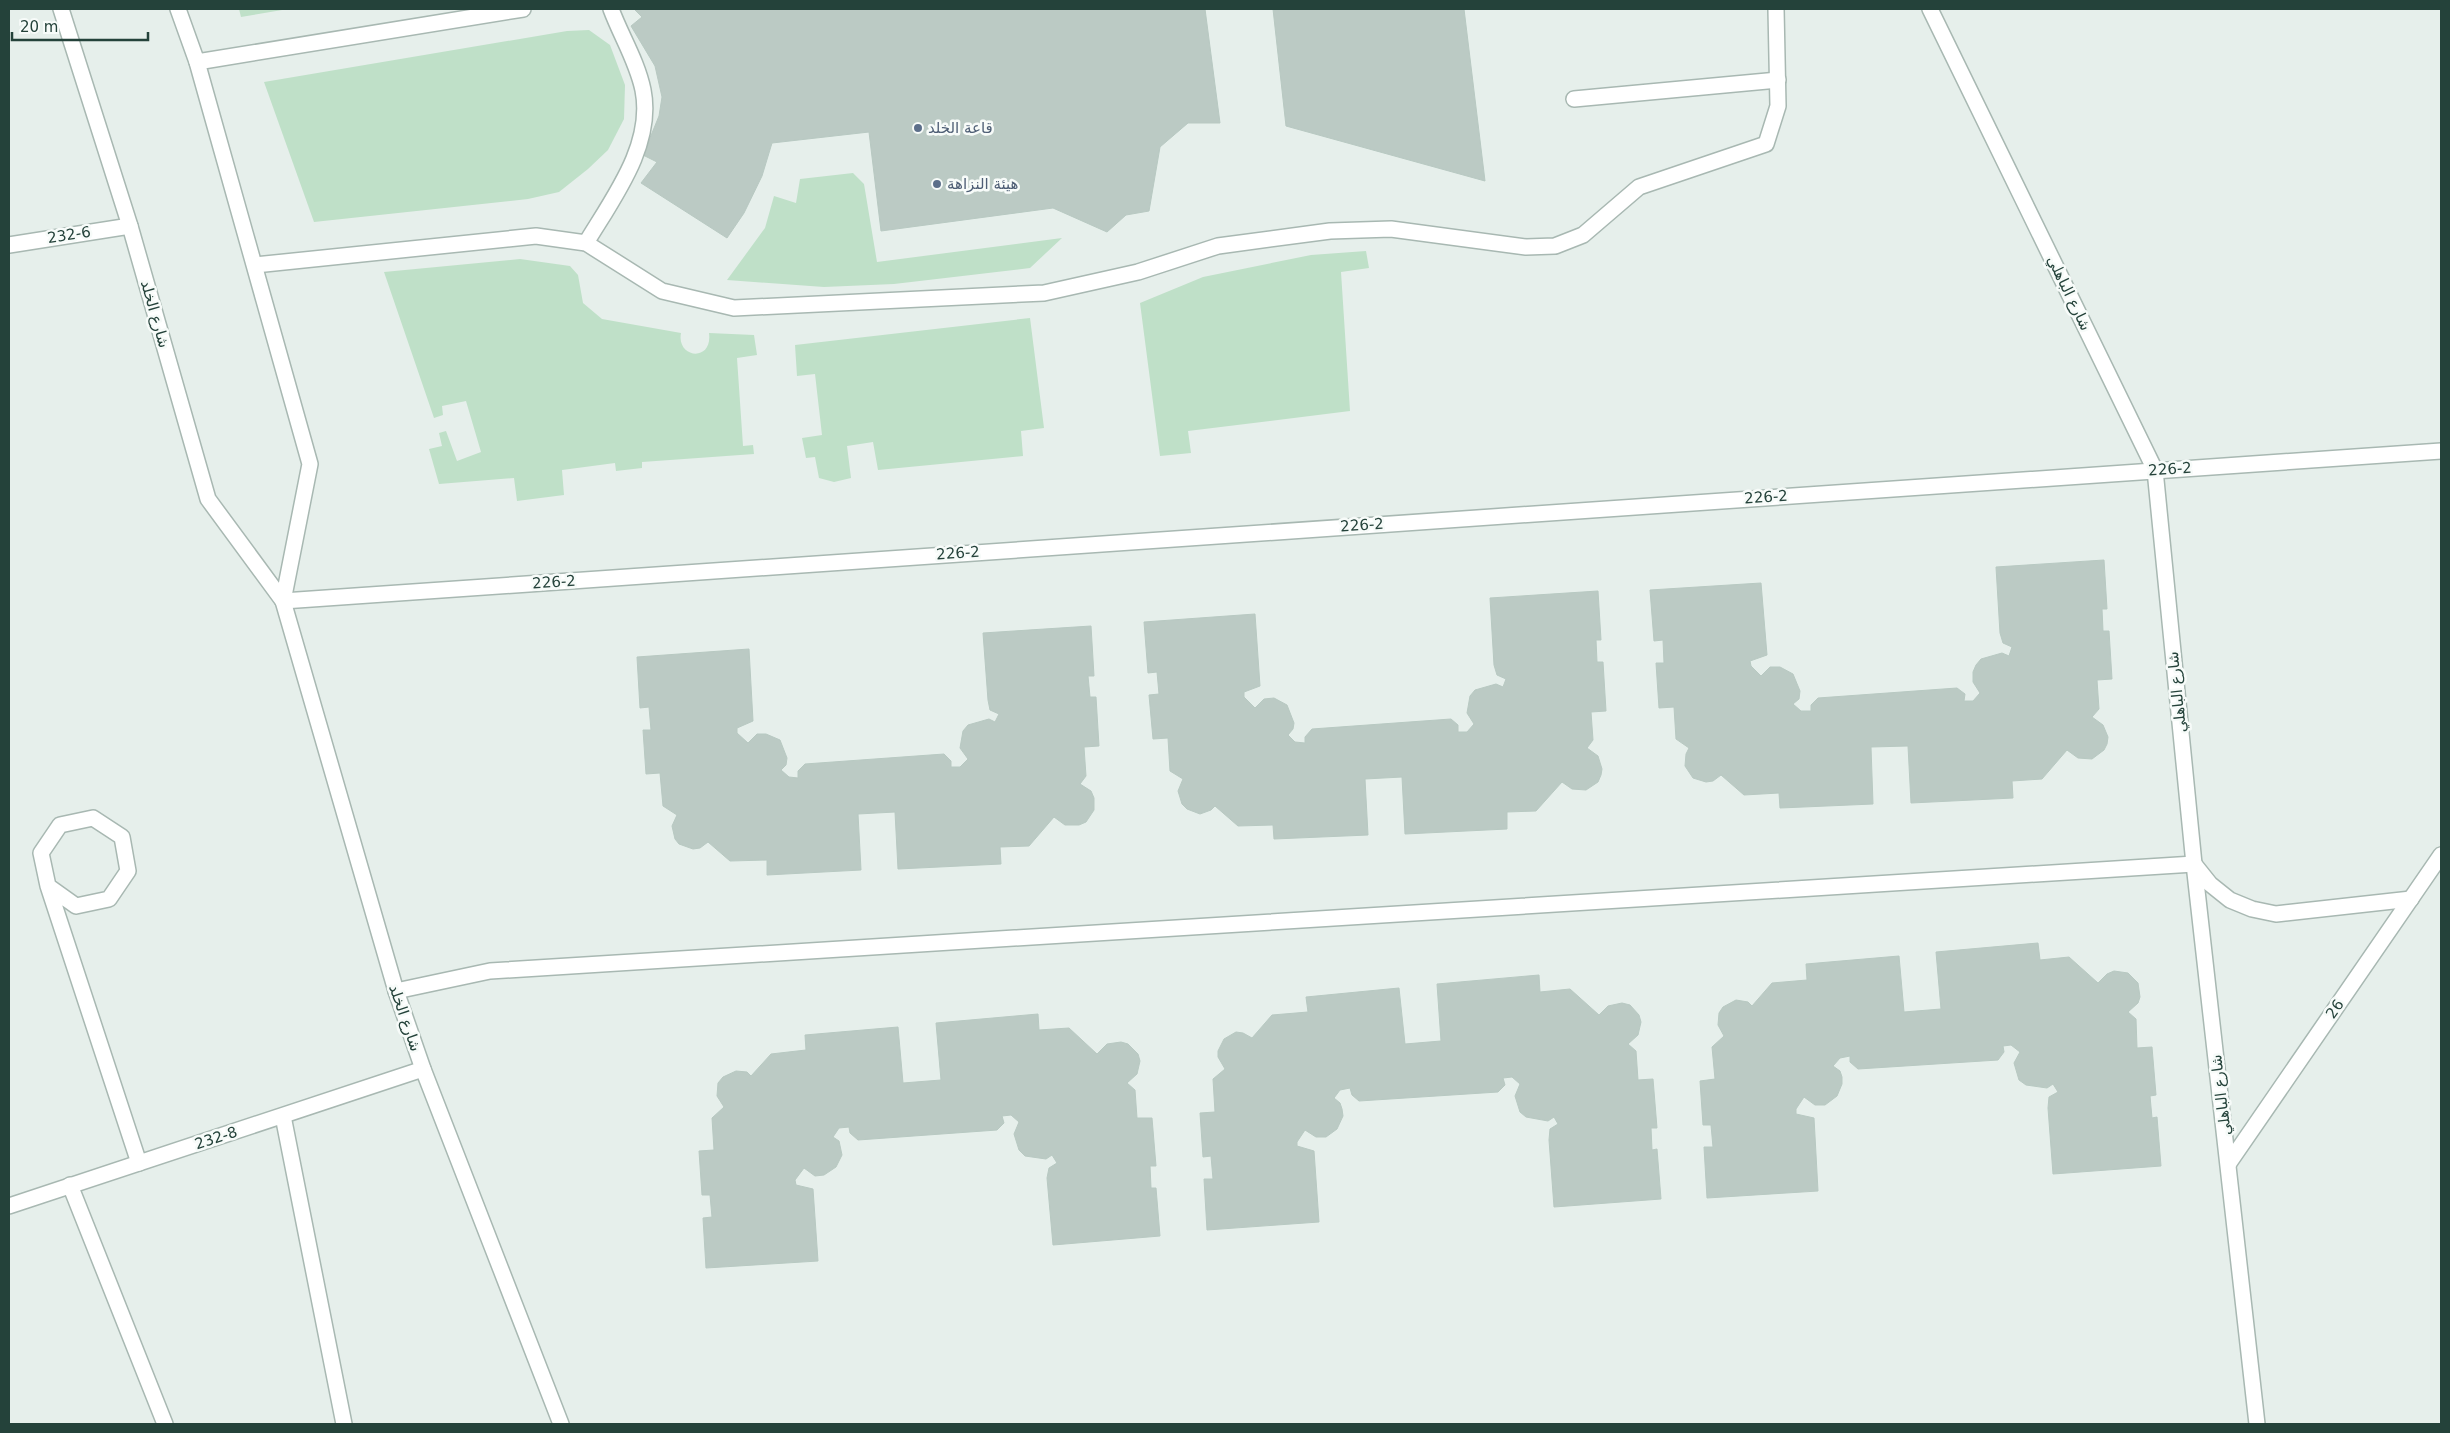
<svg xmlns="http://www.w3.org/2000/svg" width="2450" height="1433" font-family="'DejaVu Sans',Vazirmatn,sans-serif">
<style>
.green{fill:#bfe0c8}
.building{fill:#bbcac4;stroke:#b8c9c2}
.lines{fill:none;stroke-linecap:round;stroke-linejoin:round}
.minor-casing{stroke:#a8b8b2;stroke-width:18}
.minor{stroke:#fff;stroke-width:15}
.service-dot{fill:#5c6f8a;stroke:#f7fbf9;stroke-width:2}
.labels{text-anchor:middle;stroke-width:5;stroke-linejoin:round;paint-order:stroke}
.service-label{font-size:15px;fill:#4e5e75;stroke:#f7fbf9;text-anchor:start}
.street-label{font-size:15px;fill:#24423a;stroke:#f7fbf9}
</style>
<rect width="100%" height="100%" fill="#e6efeb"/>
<g class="green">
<polygon points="239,9 288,9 241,17"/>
<polygon points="589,30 610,45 625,85 624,119 608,150 588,169 559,192 528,199 314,222 264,82 567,31"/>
<polygon points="853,173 864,184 877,262 1062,238 1030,268 894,284 824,287 727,280 765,228 774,196 796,203 800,179"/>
<polygon points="1366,251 1369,268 1341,272 1350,411 1188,431 1191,453 1160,456 1140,303 1203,277 1311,255"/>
<path d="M520,259L570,266L578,275L583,303L602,319L681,333C676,358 713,363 709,333L754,335L757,355L737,358L743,446L753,445L754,454L642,462V468L616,471L615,463L562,470L564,495L517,501L514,478L439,484L429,449L442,446L439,433L446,431L457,461L481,452L466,401L442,406L443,415L434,418L384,272Z"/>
<polygon points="1030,318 1044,428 1021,431 1023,456 878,470 873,442 847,446 851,478 834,482 819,478 815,457 806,458 802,438 822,435 815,374 797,376 795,345"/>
</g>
<g class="building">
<polygon points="634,9 1205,9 1220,123 1188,123 1160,147 1149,211 1126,215 1107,232 1053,208 881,231 869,132 772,143 762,176 744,213 727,238 641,183 657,162 643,155 659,116 662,97 655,66 631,26 642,17"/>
<polygon points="1273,9 1464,9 1485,181 1286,126"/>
<polygon points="2104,560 2107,609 2102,609 2103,631 2109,631 2112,679 2097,680 2099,709 2092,717 2103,725 2108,737 2107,744 2104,750 2092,759 2078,758 2067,750 2042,779 2012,781 2013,798 1911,803 1908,746 1871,747 1873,804 1780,808 1779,793 1744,795 1721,775 1713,781 1706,782 1693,778 1685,766 1686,754 1689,748 1676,739 1674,707 1659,708 1656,663 1664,663 1663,640 1654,641 1650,590 1761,583 1767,655 1750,661 1751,666 1761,676 1770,667 1780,667 1793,674 1800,691 1799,699 1793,704 1801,711 1811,711 1811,705 1818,698 1957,688 1965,694 1964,701 1973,701 1980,693 1973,682 1973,672 1976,665 1981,659 2002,653 2009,656 2012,647 2003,643 2000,633 1996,567"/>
<polygon points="1598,591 1601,640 1596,640 1597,662 1603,662 1606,711 1591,712 1593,740 1587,748 1598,756 1602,769 1601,775 1598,782 1586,790 1572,789 1562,782 1536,811 1507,812 1507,829 1405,834 1402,777 1365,779 1368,835 1274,839 1273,825 1238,826 1215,806 1211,810 1200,814 1187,809 1182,804 1178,791 1183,779 1170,771 1168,738 1153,739 1149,695 1159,694 1157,672 1148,673 1144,622 1255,614 1260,686 1244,692 1244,697 1255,708 1264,699 1274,698 1287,705 1294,723 1293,729 1288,735 1295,742 1305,743 1305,737 1312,729 1451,719 1458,725 1458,732 1467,732 1474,724 1467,713 1470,696 1475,690 1496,684 1503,687 1506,679 1497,675 1494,665 1490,598"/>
<polygon points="1091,626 1094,676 1088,676 1090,697 1096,697 1099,746 1084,747 1086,776 1080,784 1091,791 1094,798 1094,810 1086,822 1079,825 1065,825 1054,817 1029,846 1000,847 1001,864 898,869 895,812 858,814 861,870 767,875 767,860 730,861 708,842 700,848 693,849 679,844 675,839 672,826 677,815 663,806 660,773 646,774 643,730 651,730 649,707 640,708 637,657 749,649 753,721 737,728 737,733 748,743 757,734 766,734 780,740 787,758 786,765 781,770 789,777 798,778 798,771 805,764 944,754 951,761 951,767 960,767 968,759 960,748 963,731 968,725 989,719 995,722 999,714 990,710 988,700 983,633"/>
<polygon points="2038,943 2040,960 2069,957 2098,983 2107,974 2114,971 2128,973 2138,983 2140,997 2138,1003 2128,1012 2136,1019 2137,1048 2152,1047 2156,1095 2150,1096 2152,1118 2157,1117 2161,1166 2053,1174 2048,1108 2049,1097 2058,1092 2053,1084 2047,1088 2026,1085 2019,1080 2014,1063 2020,1052 2011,1045 2003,1046 2004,1052 1998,1060 1858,1069 1850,1062 1850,1056 1840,1058 1833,1066 1840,1071 1842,1077 1842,1084 1837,1096 1825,1105 1815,1105 1804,1097 1796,1109 1796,1114 1814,1118 1818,1191 1707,1198 1704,1147 1713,1147 1711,1125 1703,1125 1700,1081 1715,1079 1712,1047 1724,1036 1718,1025 1719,1013 1723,1007 1736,1000 1748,1002 1752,1006 1772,983 1807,980 1806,964 1899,956 1904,1012 1941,1009 1936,952"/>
<polygon points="1539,975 1540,992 1570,989 1599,1015 1608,1006 1622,1003 1630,1005 1639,1015 1641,1022 1638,1035 1628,1044 1636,1051 1638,1080 1653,1079 1657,1128 1651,1128 1652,1150 1657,1149 1661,1199 1554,1207 1549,1140 1550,1129 1558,1124 1554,1117 1548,1121 1526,1117 1520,1112 1515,1096 1520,1084 1512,1077 1503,1078 1505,1085 1498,1092 1359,1101 1352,1095 1350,1088 1340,1090 1334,1098 1340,1103 1342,1109 1343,1116 1337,1129 1326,1137 1316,1137 1305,1130 1297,1142 1297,1146 1314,1151 1319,1222 1207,1230 1204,1179 1213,1179 1211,1156 1203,1157 1200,1113 1215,1112 1213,1079 1225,1069 1218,1057 1218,1051 1224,1039 1236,1032 1243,1033 1252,1038 1272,1015 1308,1012 1306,997 1399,988 1405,1044 1441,1041 1437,984"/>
<polygon points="1038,1014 1039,1030 1069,1028 1097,1054 1107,1044 1121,1042 1128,1044 1138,1054 1140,1061 1137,1074 1127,1083 1135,1090 1137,1118 1152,1118 1156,1166 1150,1166 1151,1188 1156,1188 1160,1236 1053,1245 1047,1178 1049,1168 1057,1163 1052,1155 1046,1159 1025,1156 1019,1150 1014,1134 1019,1122 1011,1115 1002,1116 1004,1123 997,1130 858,1140 850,1133 849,1127 839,1128 833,1137 839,1141 842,1155 836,1167 824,1175 815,1176 804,1168 795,1180 796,1185 813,1189 818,1261 706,1268 703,1218 712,1217 710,1195 702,1195 699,1151 714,1150 712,1118 724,1107 717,1096 718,1083 723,1077 736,1071 747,1072 751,1076 771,1054 806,1050 805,1035 898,1027 903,1083 941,1080 936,1023"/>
</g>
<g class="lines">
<g class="minor-casing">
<g id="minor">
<polyline points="61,9 130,226 208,499 283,601 396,991 423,1069 561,1424"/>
<polyline points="178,9 197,62 310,464 283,601"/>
<polyline points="1930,9 2155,470 2194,864 2257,1424"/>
<polyline points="197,62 523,9"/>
<polyline points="1574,99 1778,80"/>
<path d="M586,243C613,198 654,145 643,90C637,61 621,36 611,9"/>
<polyline points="9,245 130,226"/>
<polyline points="255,265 536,236 586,243 662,291 734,308 1044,293 1138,272 1218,246 1330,231 1391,229 1526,247 1555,246 1583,235 1639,187 1766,144 1778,106 1776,9"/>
<polyline points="283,601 2441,451"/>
<polyline points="48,886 41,853 60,825 93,818 122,837 128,871 109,899 76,906 48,886 139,1163"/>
<polyline points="396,991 490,971 2194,864 2210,884 2230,900 2252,909 2276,914 2411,899"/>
<polyline points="283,1116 344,1424"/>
<polyline points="2229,1163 2441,855"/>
<polyline points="70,1185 165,1424"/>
<polyline points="9,1206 423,1069"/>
</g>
</g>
<use href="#minor" class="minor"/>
</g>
<g class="service-dot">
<circle cx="918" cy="128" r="5"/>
<circle cx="937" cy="184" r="5"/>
</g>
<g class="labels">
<g class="service-label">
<text x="928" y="133">قاعة الخلد</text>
<text x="947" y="189">هيئة النزاهة</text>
</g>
<g class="street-label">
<text transform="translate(69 235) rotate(-9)" y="5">232-6</text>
<text transform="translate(2069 293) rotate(64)" y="5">شارع الباهلي</text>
<text transform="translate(155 314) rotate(74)" y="5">شارع الخلد</text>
<text transform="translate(2170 469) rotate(-4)" y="5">226-2</text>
<text transform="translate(1766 497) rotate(-4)" y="5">226-2</text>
<text transform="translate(1362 525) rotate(-4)" y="5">226-2</text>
<text transform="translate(958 553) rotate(-4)" y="5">226-2</text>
<text transform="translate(554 582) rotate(-4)" y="5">226-2</text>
<text transform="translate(2177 692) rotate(-96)" y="5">شارع الباهلي</text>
<text transform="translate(2335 1009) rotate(-55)" y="5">26</text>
<text transform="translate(405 1018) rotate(71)" y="5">شارع الخلد</text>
<text transform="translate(2221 1095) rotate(-97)" y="5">شارع الباهلي</text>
<text transform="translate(216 1138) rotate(-18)" y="5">232-8</text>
</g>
</g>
<rect width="2450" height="1433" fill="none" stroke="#24423a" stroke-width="20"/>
<path d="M12 32v8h136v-8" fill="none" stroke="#24423a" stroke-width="2.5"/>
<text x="20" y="32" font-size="15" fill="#24423a" stroke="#f7fbf9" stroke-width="4" paint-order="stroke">20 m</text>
</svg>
